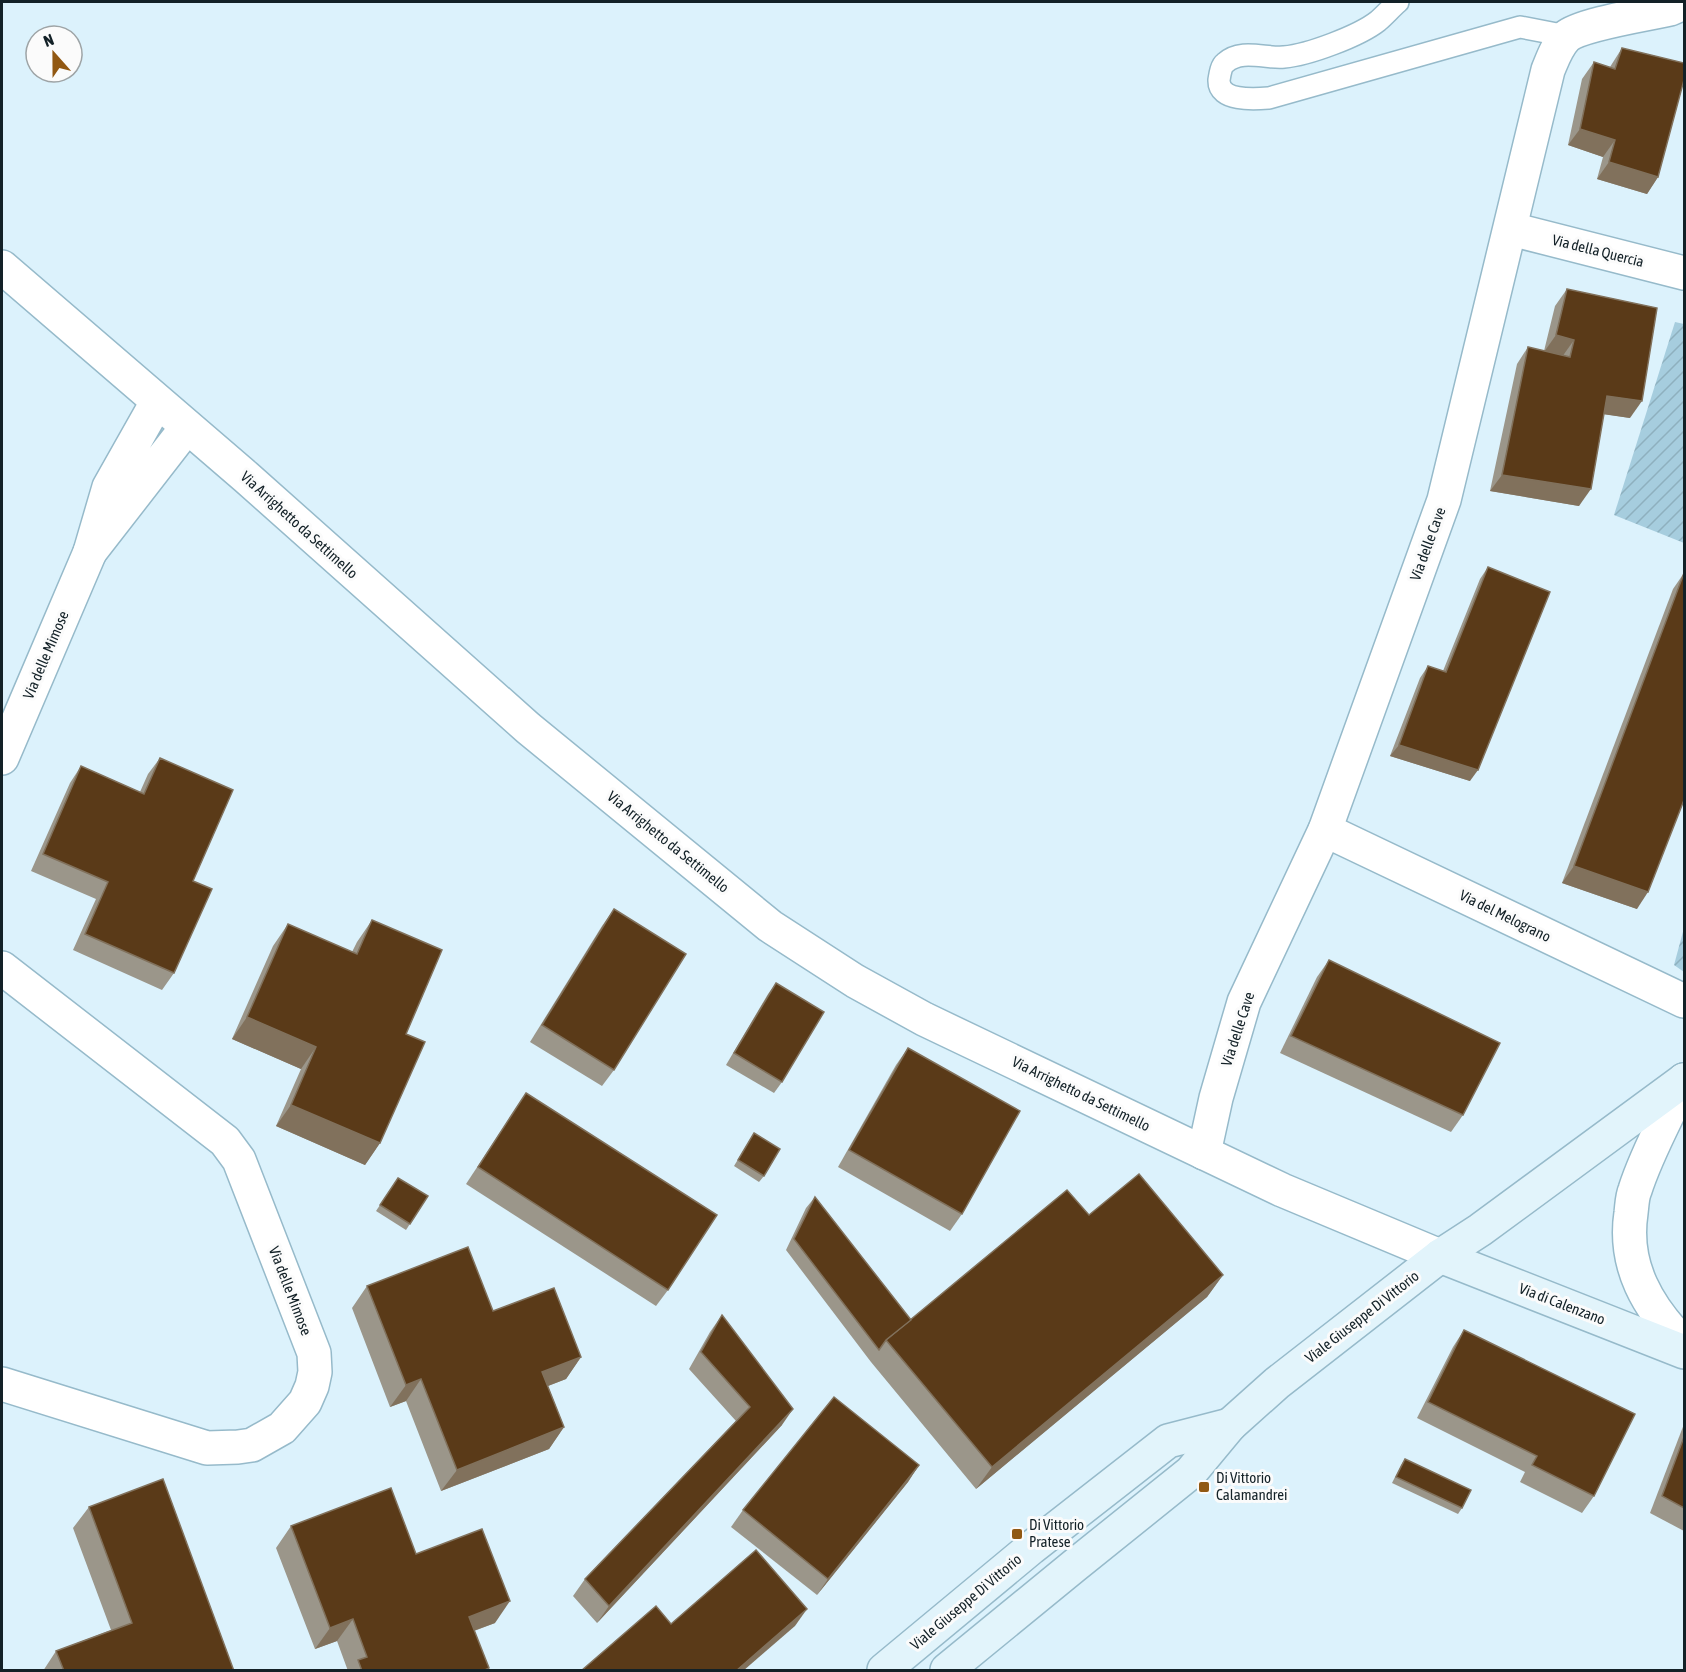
<svg xmlns="http://www.w3.org/2000/svg" width="1686" height="1672" font-family="'Asap Condensed',sans-serif">
<style>
.garden{fill:url(#garden-furrows)}
.lines{fill:none;stroke-linecap:round;stroke-linejoin:round}
.lane-casing{stroke:#96baca;stroke-width:24}
.street-casing{stroke:#96baca;stroke-width:36}
.secondary-casing{stroke:#96baca;stroke-width:36}
.lane{stroke:#fff;stroke-width:21}
.street{stroke:#fff;stroke-width:33}
.secondary{stroke:#e2f4fb;stroke-width:33}
.wall{fill:#9b968a}
.shaded-wall{fill:#81715c}
.building{fill:#5a3a18;stroke:#81715c;stroke-width:1.5}
.poi-dot{fill:#915812;stroke:#fbfbfb;stroke-width:2}
.labels{text-anchor:middle;stroke-width:6;stroke-linejoin:round;paint-order:stroke}
.street-label{font-size:15px;fill:#132127;stroke:#fbfbfb}
.poi-label{font-size:15px;fill:#132127;stroke:#fbfbfb;text-anchor:start}
</style>
<defs>
<pattern id="garden-furrows" width="10" height="10" patternUnits="userSpaceOnUse" patternTransform="scale(1.5)"><rect width="10" height="10" fill="#a6cdde"/><path d="M-1 1l2-2M0 10L10 0M9 11l2-2" fill="none" stroke="#8eb0be"/></pattern>
</defs>
<rect width="100%" height="100%" fill="#dcf2fc"/>
<g class="garden">
<polygon points="1675,322 1684,324 1684,543 1614,515"/>
<polygon points="1684,928 1684,972 1674,965"/>
</g>
<g class="lines">
<g class="lane-casing">
<path id="lane" d="M1398,2C1391,8 1385,15 1378,21C1359,36 1308,55 1284,57C1266,59 1241,48 1225,63C1221,66 1220,74 1219,80C1218,102 1255,99 1269,98L1520,27L1567,36"/>
</g>
<g class="street-casing">
<g id="street">
<polyline points="1511,229 1684,273"/>
<polyline points="2,267 246,477 528,728 770,926 855,981 924,1019 1282,1190 1440,1256"/>
<polyline points="157,402 109,487 90,552 187,427"/>
<polyline points="2,758 90,552"/>
<polyline points="1325,830 1684,1001"/>
<polyline points="2,968 225,1141 239,1160 314,1353 315,1372 312,1386 305,1402 282,1428 252,1445 238,1447 207,1448 2,1384"/>
<path d="M1684,1080C1668,1116 1647,1152 1635,1190C1632,1197 1632,1205 1631,1213C1623,1266 1648,1308 1684,1344"/>
<path d="M1204,1153L1216,1098L1244,1002L1325,830L1444,500L1548,70C1553,58 1557,46 1566,37C1581,24 1649,14 1670,9L1684,3"/>
</g>
</g>
<g class="secondary-casing">
<g id="secondary">
<polyline points="1440,1256 1684,1352"/>
<polyline points="884,1670 1031,1548 1168,1441 1230,1425"/>
<polyline points="947,1670 1074,1566 1191,1472 1230,1425 1277,1383 1440,1256 1480,1230 1684,1080"/>
</g>
</g>
<use href="#lane" class="lane"/>
<use href="#street" class="street"/>
<use href="#secondary" class="secondary"/>
</g>
<g class="wall">
<polygon points="1622,48 1658,177 1647,194 1597,179 1603,157 1568,145 1582,79 1594,62 1610,67"/>
<polygon points="1567,289 1630,418 1604,414 1579,506 1490,491 1517,364 1528,347 1544,351 1555,306"/>
<polygon points="1488,567 1470,781 1390,756 1420,678 1428,666 1443,671 1480,579"/>
<polygon points="1684,573 1637,909 1562,883 1673,589"/>
<polygon points="160,758 193,881 174,973 162,990 73,950 96,899 31,871 70,783 81,766 140,792 148,774"/>
<polygon points="614,909 614,1070 602,1086 530,1042 602,926"/>
<polygon points="372,920 406,1034 380,1143 365,1165 276,1126 301,1069 232,1039 273,946 288,924 352,952 357,942"/>
<polygon points="1329,960 1463,1115 1451,1132 1280,1053 1317,977"/>
<polygon points="776,983 782,1082 774,1093 726,1065 768,994"/>
<polygon points="908,1048 962,1214 950,1231 838,1167 896,1065"/>
<polygon points="526,1093 668,1290 656,1306 466,1184"/>
<polygon points="754,1133 764,1176 759,1182 734,1166"/>
<polygon points="398,1178 428,1196 406,1230 376,1211"/>
<polygon points="815,1197 911,1320 1089,1215 1223,1275 1207,1297 976,1489 871,1362 786,1250 806,1208"/>
<polygon points="367,1286 493,1311 581,1357 566,1379 548,1386 564,1427 549,1449 441,1491 406,1401 390,1407 352,1308"/>
<polygon points="722,1315 782,1425 597,1623 573,1596 585,1579 736,1421 689,1369 710,1332"/>
<polygon points="1464,1330 1594,1496 1582,1513 1520,1482 1525,1472 1417,1418 1453,1347"/>
<polygon points="1684,1424 1684,1531 1650,1513"/>
<polygon points="1405,1459 1462,1508 1458,1514 1392,1483 1401,1465"/>
<polygon points="919,1465 908,1482 817,1595 731,1527 743,1510"/>
<polygon points="89,1507 234,1671 43,1671 56,1651 111,1630 73,1528"/>
<polygon points="291,1526 416,1554 495,1623 474,1631 489,1668 487,1671 348,1671 337,1641 315,1649 276,1548"/>
</g>
<g class="shaded-wall">
<polygon points="1580,129 1615,140 1603,157 1568,145"/>
<polygon points="1609,162 1658,177 1647,194 1597,179"/>
<polygon points="1556,335 1574,340 1562,357 1544,352"/>
<polygon points="1607,396 1642,401 1630,418 1595,413"/>
<polygon points="1502,475 1591,489 1579,506 1490,491"/>
<polygon points="1399,745 1478,770 1470,781 1390,756"/>
<polygon points="1574,866 1648,892 1637,909 1562,883"/>
<polygon points="247,1017 316,1047 301,1069 232,1039"/>
<polygon points="291,1105 380,1143 365,1165 276,1126"/>
<polygon points="1223,1275 1207,1297 976,1489 992,1467"/>
<polygon points="581,1357 566,1379 527,1394 542,1372"/>
<polygon points="421,1379 406,1401 390,1407 406,1385"/>
<polygon points="793,1409 782,1425 597,1623 609,1606"/>
<polygon points="564,1427 549,1449 441,1491 457,1470"/>
<polygon points="919,1465 908,1482 817,1595 828,1579"/>
<polygon points="510,1601 495,1623 454,1638 469,1617"/>
<polygon points="807,1609 795,1626 743,1671 736,1671"/>
<polygon points="353,1619 337,1641 315,1649 330,1628"/>
</g>
<g class="building">
<polygon points="1622,48 1684,63 1684,80 1658,177 1609,162 1615,140 1580,129 1594,62 1615,69"/>
<polygon points="1567,289 1657,308 1642,401 1607,396 1591,489 1502,475 1528,347 1570,357 1574,340 1556,335"/>
<polygon points="1488,567 1550,592 1478,770 1399,745 1428,666 1446,672"/>
<polygon points="1684,573 1684,800 1648,892 1574,866"/>
<polygon points="160,758 233,790 193,881 212,889 174,973 85,934 108,882 43,854 81,766 144,794"/>
<polygon points="614,909 686,954 614,1070 542,1025"/>
<polygon points="372,920 442,950 406,1034 425,1042 380,1143 291,1105 316,1047 247,1017 288,924 357,954"/>
<polygon points="1329,960 1500,1043 1463,1115 1291,1036"/>
<polygon points="776,983 824,1012 782,1082 734,1053"/>
<polygon points="908,1048 1020,1111 962,1214 849,1150"/>
<polygon points="526,1093 717,1215 668,1290 478,1167"/>
<polygon points="754,1133 780,1149 764,1176 738,1160"/>
<polygon points="1139,1174 1223,1275 992,1467 886,1340 1067,1190 1089,1215"/>
<polygon points="398,1178 428,1196 410,1224 380,1205"/>
<polygon points="815,1197 911,1320 886,1340 879,1350 794,1239"/>
<polygon points="468,1247 493,1311 554,1288 581,1357 542,1372 564,1427 457,1470 421,1379 406,1385 367,1286"/>
<polygon points="722,1315 793,1409 609,1606 585,1579 750,1407 701,1352"/>
<polygon points="1464,1330 1635,1414 1594,1496 1532,1465 1537,1456 1428,1402"/>
<polygon points="834,1397 919,1465 828,1579 743,1510"/>
<polygon points="1684,1437 1684,1508 1662,1496"/>
<polygon points="1405,1459 1471,1490 1462,1508 1396,1477"/>
<polygon points="163,1479 234,1671 64,1671 56,1651 132,1623 89,1507"/>
<polygon points="391,1488 416,1554 482,1529 510,1601 469,1617 489,1668 483,1671 362,1671 358,1660 367,1657 353,1619 330,1628 291,1526"/>
<polygon points="756,1550 807,1609 736,1671 581,1671 656,1606 671,1624"/>
</g>
<g class="poi-dot">
<rect x="1198" y="1481" width="12" height="12" rx="3"/>
<rect x="1011" y="1528" width="12" height="12" rx="3"/>
</g>
<g class="labels">
<g class="street-label">
<text transform="translate(1598 251) rotate(14)" y="5">Via della Quercia</text>
<text transform="translate(299 525) rotate(42)" y="5">Via Arrighetto da Settimello</text>
<text transform="translate(1428 544) rotate(-70)" y="5">Via delle Cave</text>
<text transform="translate(46 655) rotate(-67)" y="5">Via delle Mimose</text>
<text transform="translate(668 842) rotate(39)" y="5">Via Arrighetto da Settimello</text>
<text transform="translate(1505 916) rotate(26)" y="5">Via del Melograno</text>
<text transform="translate(1238 1029) rotate(-72)" y="5">Via delle Cave</text>
<text transform="translate(1081 1094) rotate(26)" y="5">Via Arrighetto da Settimello</text>
<text transform="translate(290 1291) rotate(69)" y="5">Via delle Mimose</text>
<text transform="translate(1562 1304) rotate(21)" y="5">Via di Calenzano</text>
<text transform="translate(1362 1317) rotate(-38)" y="5">Viale Giuseppe Di Vittorio</text>
<text transform="translate(966 1602) rotate(-40)" y="5">Viale Giuseppe Di Vittorio</text>
</g>
<g class="poi-label">
<text x="1216" y="1483">Di Vittorio<tspan x="1216" dy="17">Calamandrei</tspan></text>
<text x="1029" y="1530">Di Vittorio<tspan x="1029" dy="17">Pratese</tspan></text>
</g>
</g>
<rect width="1686" height="1672" fill="none" stroke="#132127" stroke-width="6"/>
<g transform="translate(54 54) rotate(339)"><circle r="28" fill="#fbfbfb" stroke="#9ea4a6" stroke-width="1.5"/>
<path d="M0-4.5L10 22L0 15L-10 22Z" fill="#915812"/>
<text y="-9" font-size="16" font-weight="bold" text-anchor="middle" fill="#132127">N</text>
</g>
</svg>
